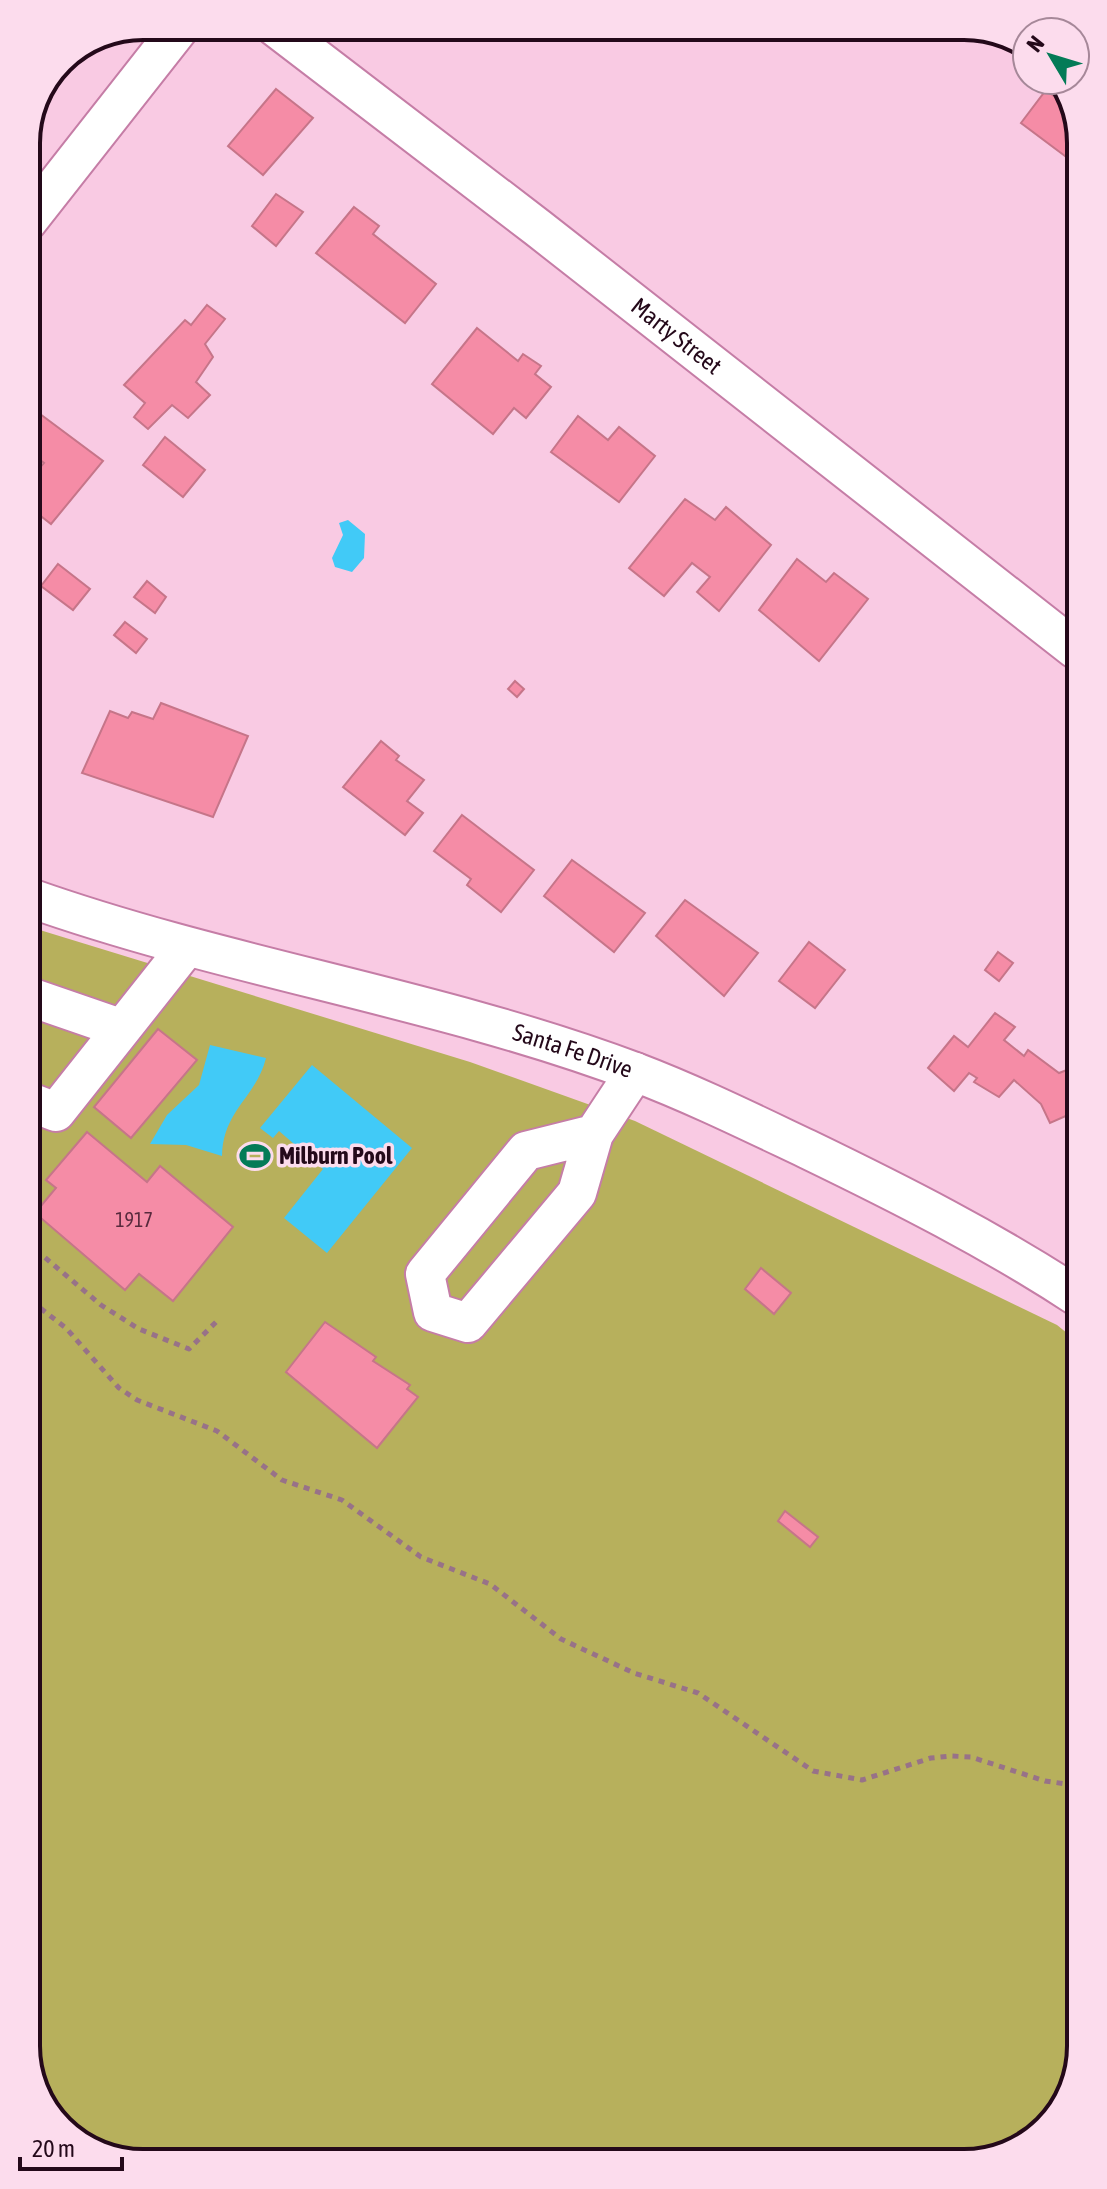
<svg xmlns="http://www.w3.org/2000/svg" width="1107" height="2189" font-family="'Asap Condensed',sans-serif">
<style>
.green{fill:#b7b05c}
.water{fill:#41caf7}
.building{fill:#f58ca6;stroke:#c67589;stroke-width:2}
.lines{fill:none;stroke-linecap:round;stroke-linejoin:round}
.minor-casing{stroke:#c57da6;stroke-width:42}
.path{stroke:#987288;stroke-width:5;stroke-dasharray:6 6;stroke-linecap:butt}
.minor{stroke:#fff;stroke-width:38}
.labels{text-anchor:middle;stroke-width:7;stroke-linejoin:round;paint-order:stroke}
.number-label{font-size:20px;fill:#582a3d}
.street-label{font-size:24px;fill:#24091a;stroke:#fcdced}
.poi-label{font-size:24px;font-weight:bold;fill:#24091a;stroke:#fcdced;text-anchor:start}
.rim{fill:none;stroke:#24091a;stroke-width:4}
</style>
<rect width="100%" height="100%" fill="#f9cae3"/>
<polygon class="green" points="30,927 470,1062 635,1121 1057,1325 1078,1342 1081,2047 1061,2112 1009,2154 136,2163 77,2143 35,2091"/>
<g class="water">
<polygon points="348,520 365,534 364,558 352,572 335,567 332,558 343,535 339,523"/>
<path d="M210,1045L266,1058C256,1098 223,1110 222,1156L186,1145L150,1144L167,1115L199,1085Z"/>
<polygon points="312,1065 412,1148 327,1253 284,1218 323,1169 279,1131 273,1138 260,1128"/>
</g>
<g class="building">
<polygon points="276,89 313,118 263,175 228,146"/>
<polygon points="1046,90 1072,110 1073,162 1021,123"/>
<polygon points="276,194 303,212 276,246 252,226"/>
<polygon points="354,207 379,226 373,234 436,284 405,323 316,253"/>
<polygon points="207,305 225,319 205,344 213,357 196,382 210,395 188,418 172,405 148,429 134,417 145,403 124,385 185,320 191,325"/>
<polygon points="477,328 518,361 523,354 541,366 535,374 551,387 526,418 514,408 493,434 432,384"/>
<polygon points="28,405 103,461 51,524 28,506 28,481 44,463 28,451"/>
<polygon points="578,416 608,440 619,427 655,456 619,502 551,452"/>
<polygon points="165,437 205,470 183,497 143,465"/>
<polygon points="685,499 715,520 726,507 771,545 719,611 697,592 710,577 692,563 664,596 629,568"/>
<polygon points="797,559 826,582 834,573 868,599 819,661 759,610"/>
<polygon points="58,564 90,589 73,610 41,586"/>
<polygon points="147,581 166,597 155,613 134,597"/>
<polygon points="125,622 147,639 136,653 114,635"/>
<polygon points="515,681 524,689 517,697 508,689"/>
<polygon points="161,703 248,736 213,817 82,773 110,711 128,718 132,712 153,719"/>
<polygon points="381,741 399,756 396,760 424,780 407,801 423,813 405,835 343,787"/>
<polygon points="462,815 534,870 501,912 467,885 471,879 434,851"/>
<polygon points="572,860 645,913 614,952 544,896"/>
<polygon points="685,900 758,953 724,996 656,936"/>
<polygon points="809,942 845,970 815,1008 779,981"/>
<polygon points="998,952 1013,963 999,981 985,970"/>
<polygon points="995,1013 1015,1027 1004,1040 1024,1056 1028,1050 1059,1073 1072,1068 1077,1078 1077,1111 1050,1123 1041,1104 1014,1080 999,1097 974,1082 977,1078 969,1073 954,1091 928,1068 954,1036 968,1047"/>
<polygon points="158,1029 197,1060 131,1138 94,1107"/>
<polygon points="87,1132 147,1182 160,1166 233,1227 173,1301 139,1274 125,1290 35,1213 56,1188 46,1180"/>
<polygon points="761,1268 791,1293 774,1314 745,1289"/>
<polygon points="325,1322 376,1357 373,1361 410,1385 407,1389 418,1397 377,1448 286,1372"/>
<polygon points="785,1511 818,1537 810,1547 778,1521"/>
</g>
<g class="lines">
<g class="minor-casing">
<g id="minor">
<path id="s1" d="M274,26L538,228L1075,649"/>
<polyline points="27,222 181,26"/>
<path id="s2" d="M30,898C228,968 438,998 635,1072C693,1094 750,1122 807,1149C900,1194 991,1240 1078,1297"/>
<polyline points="30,997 120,1028"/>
<polyline points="30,1102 56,1112 186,948"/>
<polyline points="594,1134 577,1193 468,1323 433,1312 425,1274 526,1151 594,1134 635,1072"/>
</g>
</g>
<g class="path">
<polyline points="31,1239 36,1250 101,1305 139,1329 189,1349 220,1318"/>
<polyline points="31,1301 66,1328 119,1388 137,1400 217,1431 282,1480 342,1500 421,1557 490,1584 561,1639 634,1673 698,1693 813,1771 862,1780 931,1758 951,1756 971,1757 1045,1781 1080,1786"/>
<polyline points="1039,2130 1064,2101"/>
</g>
<use href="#minor" class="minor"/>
</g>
<defs>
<g id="stadium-bare" transform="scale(2.4)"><path d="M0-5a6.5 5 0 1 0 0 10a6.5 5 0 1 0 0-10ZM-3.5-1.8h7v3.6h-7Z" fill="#047b57" stroke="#fcdced" stroke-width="2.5" paint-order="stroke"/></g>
</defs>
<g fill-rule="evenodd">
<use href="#stadium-bare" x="255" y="1156"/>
</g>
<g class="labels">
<g class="number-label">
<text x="134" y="1227">1917</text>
</g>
<g class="street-label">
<text dy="8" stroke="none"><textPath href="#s1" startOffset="508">Marty Street</textPath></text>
<text dy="8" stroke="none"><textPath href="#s2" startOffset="564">Santa Fe Drive</textPath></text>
</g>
<g class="poi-label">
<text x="279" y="1164">Milburn Pool</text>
</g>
</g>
<path d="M0 0H1107V2189H0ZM143 40H964A103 103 0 0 1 1067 143V2046A103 103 0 0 1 964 2149H143A103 103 0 0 1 40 2046V143A103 103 0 0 1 143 40Z" fill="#fcdced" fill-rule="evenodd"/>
<path class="rim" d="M143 40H964A103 103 0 0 1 1067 143V2046A103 103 0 0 1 964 2149H143A103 103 0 0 1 40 2046V143A103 103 0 0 1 143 40Z"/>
<g transform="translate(1051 56) rotate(308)"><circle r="38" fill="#fcdced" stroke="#a68899" stroke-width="2"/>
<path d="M0-6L14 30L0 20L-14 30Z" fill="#047b57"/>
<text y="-12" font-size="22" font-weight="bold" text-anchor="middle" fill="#24091a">N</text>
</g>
<path d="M20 2157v12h102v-12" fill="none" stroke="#24091a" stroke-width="4"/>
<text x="32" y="2157" font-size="24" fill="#24091a" stroke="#fcdced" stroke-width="6" paint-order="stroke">20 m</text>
</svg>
